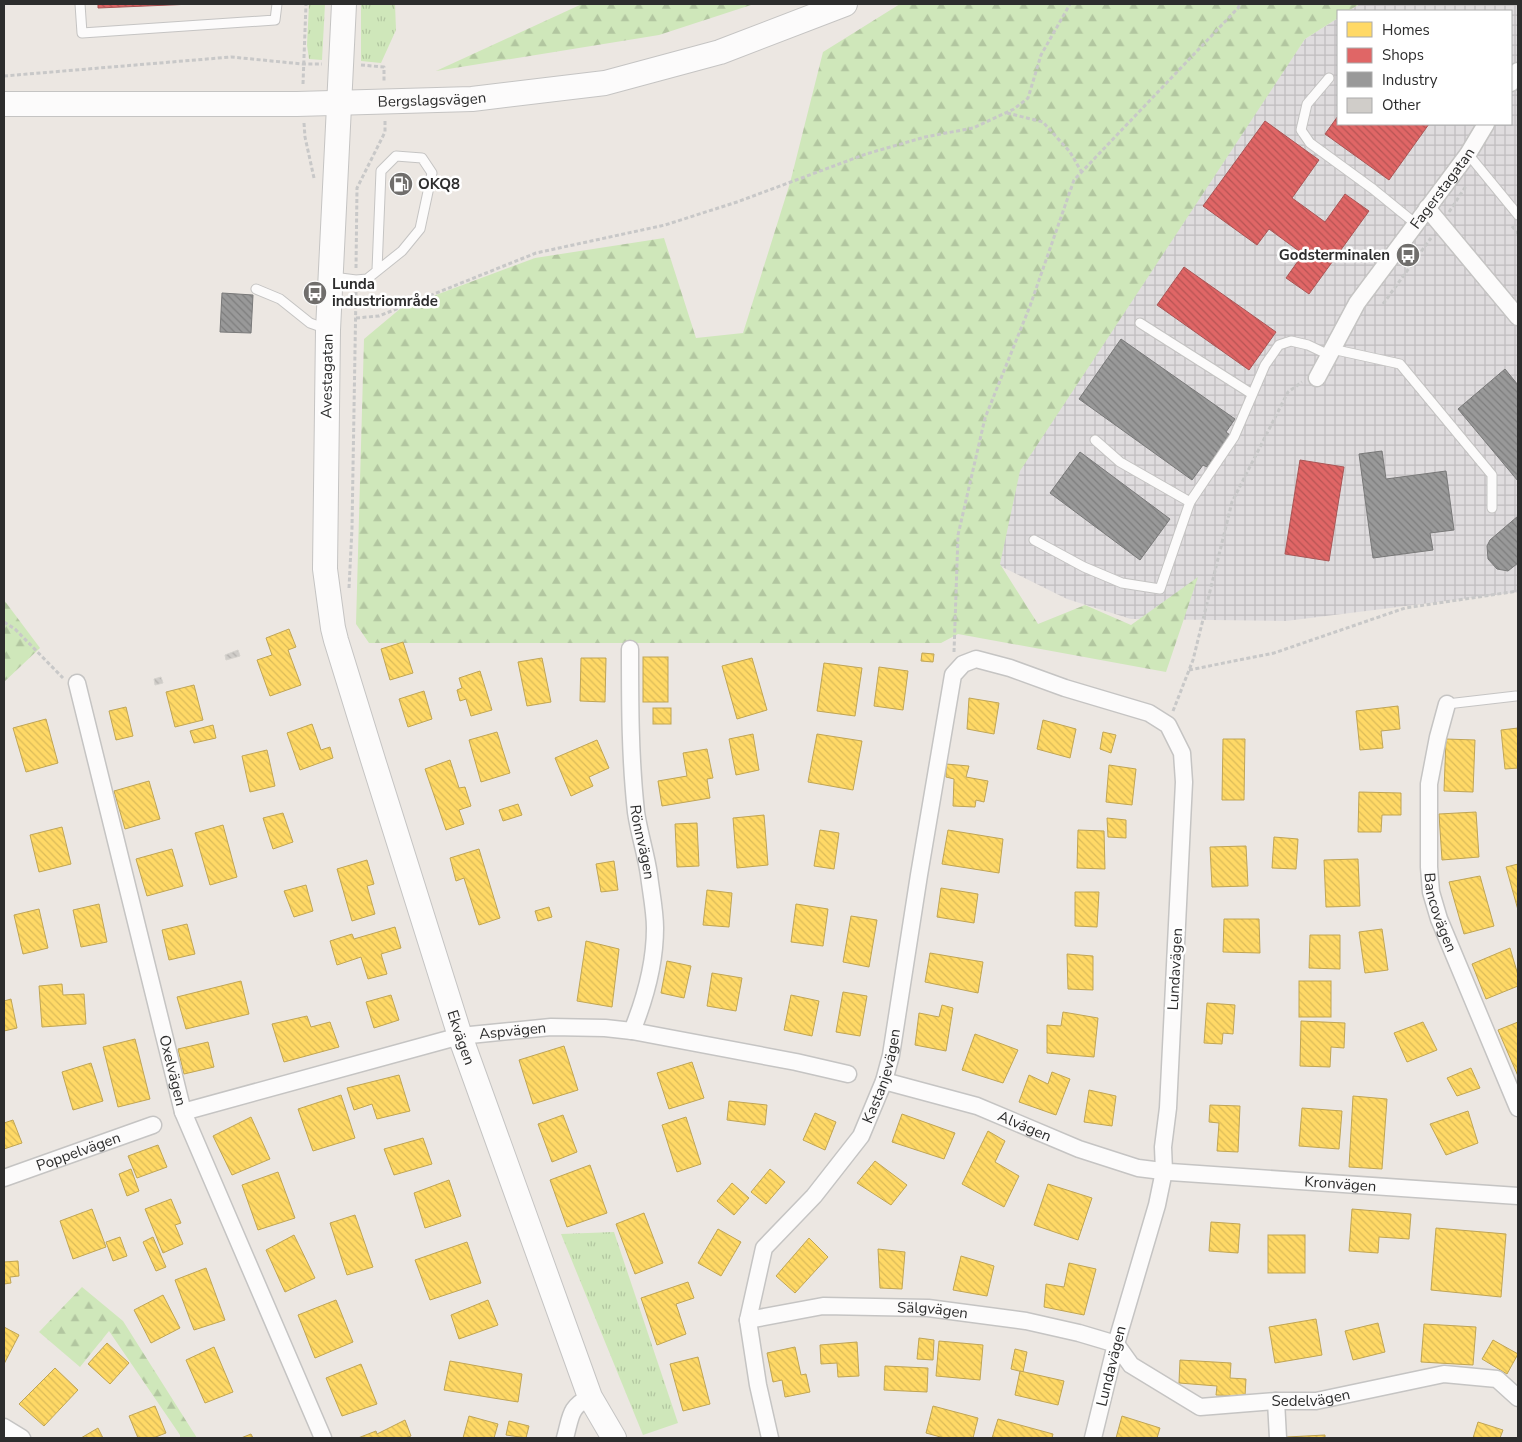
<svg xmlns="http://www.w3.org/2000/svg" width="1522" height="1442" font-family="'Nunito Sans',sans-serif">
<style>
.industrial{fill:url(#industrial-grid)}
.grass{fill:url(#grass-tufts)}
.forest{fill:url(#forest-firs)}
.homes{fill:url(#homes-back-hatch);stroke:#c0a555}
.shops{fill:url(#shops-back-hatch);stroke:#a55}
.industry{fill:url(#industry-back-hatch);stroke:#797979}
.building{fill:url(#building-back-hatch);stroke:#d6d3ce}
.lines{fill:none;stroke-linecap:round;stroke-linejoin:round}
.lane-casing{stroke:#c5c4c3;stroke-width:11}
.street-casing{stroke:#c5c4c3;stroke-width:19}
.secondary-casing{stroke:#c5c4c3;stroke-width:26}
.path{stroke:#c8c8c8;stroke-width:3;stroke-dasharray:4 2.5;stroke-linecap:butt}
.lane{stroke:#fcfbfb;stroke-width:9}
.street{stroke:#fcfbfb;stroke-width:16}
.secondary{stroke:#fcfbfb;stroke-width:24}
.labels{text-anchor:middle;stroke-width:5;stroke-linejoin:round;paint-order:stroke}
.street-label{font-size:15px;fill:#2d2d2d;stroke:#fff}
.poi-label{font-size:15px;font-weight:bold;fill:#2d2d2d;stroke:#fff;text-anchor:start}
</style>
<defs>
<pattern id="industrial-grid" width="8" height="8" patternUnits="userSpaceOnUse" patternTransform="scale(1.25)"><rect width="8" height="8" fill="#dfdcde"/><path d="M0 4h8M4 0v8" fill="none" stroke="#c0bdbf"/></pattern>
<pattern id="grass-tufts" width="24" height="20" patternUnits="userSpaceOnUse" patternTransform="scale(1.25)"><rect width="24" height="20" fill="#cfe7ba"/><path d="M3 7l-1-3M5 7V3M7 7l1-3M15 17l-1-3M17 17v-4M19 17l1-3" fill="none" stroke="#b2c6a0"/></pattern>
<pattern id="forest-firs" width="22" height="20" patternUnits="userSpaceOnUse" patternTransform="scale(1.25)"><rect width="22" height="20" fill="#cfe7ba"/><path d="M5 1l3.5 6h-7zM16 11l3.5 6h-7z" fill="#b2c6a0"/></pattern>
<pattern id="homes-back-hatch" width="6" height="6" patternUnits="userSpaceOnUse" patternTransform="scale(1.25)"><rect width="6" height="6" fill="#ffd966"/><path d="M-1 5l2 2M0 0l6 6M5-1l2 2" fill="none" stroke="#dbbb59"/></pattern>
<pattern id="shops-back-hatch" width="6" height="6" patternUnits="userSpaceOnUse" patternTransform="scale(1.25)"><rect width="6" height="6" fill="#e06666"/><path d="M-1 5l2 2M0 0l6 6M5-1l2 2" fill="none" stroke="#b65454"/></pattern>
<pattern id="industry-back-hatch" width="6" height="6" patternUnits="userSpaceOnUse" patternTransform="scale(1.25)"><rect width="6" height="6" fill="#999"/><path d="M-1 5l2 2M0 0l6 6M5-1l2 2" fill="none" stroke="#7d7d7d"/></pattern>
<pattern id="building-back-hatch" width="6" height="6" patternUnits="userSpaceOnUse" patternTransform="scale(1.25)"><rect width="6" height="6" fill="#d0cdc9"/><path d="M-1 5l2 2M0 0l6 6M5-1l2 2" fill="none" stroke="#b3b0ad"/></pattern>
</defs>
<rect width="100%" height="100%" fill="#ece7e2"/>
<polygon class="industrial" points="1360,4 1518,4 1518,592 1286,621 1131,619 1067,599 990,561 1014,466 1305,39 1338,18 1338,124 1511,124 1511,11 1348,11"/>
<g class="grass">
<polygon points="309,4 325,4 322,60 309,59 307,45"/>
<polygon points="361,4 395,4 396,30 381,63 361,61"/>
<polygon points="614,1232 678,1423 643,1435 561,1234"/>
</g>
<g class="forest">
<polygon points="582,4 754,4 659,35 436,71"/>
<polygon points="900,4 1360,4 1348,11 1338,11 1338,18 1305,39 1020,471 1000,564 1038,624 1085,605 1131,625 1198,577 1166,672 958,634 941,643 369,643 356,624 364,339 401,308 535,258 664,238 696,338 743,333 790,183 823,52"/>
<polygon points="4,600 40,648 4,682"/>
<polygon points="82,1287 123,1321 197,1438 180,1438 180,1435 109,1331 80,1367 39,1332"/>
</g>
<g class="homes">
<polygon points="289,629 296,647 288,650 301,685 270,696 257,660 272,655 266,638"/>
<polygon points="403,642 413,673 390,680 381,649"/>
<polygon points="922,653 934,654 933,662 921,661"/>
<rect x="643" y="657" width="25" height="45"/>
<polygon points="542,658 551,702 527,706 518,662"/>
<polygon points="581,658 606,658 605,702 580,701"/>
<polygon points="752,658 767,710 737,719 722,666"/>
<polygon points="824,663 862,668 855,716 817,711"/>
<polygon points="879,667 908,671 903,710 874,706"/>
<polygon points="480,671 492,710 471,716 466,699 460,701 457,690 462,688 459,678"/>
<polygon points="194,685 203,720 175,727 166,692"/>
<polygon points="424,691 432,719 408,727 399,699"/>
<polygon points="969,698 999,703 994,734 967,729"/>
<polygon points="1398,706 1400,729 1381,731 1383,748 1360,750 1356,711"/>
<polygon points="126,707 133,736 116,740 109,711"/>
<rect x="653" y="708" width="18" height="16"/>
<polygon points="46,719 58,763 26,772 13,728"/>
<polygon points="1043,720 1076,729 1070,758 1037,749"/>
<polygon points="312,724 321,750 330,747 333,758 300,770 287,733"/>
<polygon points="213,725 216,738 194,743 190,731"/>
<polygon points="1518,728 1518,768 1505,769 1501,730"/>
<polygon points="497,732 510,773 481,782 469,740"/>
<polygon points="1103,732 1116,735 1111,753 1100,749"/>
<polygon points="753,734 759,770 736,775 729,739"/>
<polygon points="817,734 862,741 853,790 808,782"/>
<polygon points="1223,739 1245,739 1244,800 1222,800"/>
<polygon points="1446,739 1475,740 1473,792 1444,791"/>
<polygon points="597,740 609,768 589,777 593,786 571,796 555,758"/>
<polygon points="707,749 713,778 707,779 710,798 662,806 658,781 687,776 683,753"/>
<polygon points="267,750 275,786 250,792 242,756"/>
<polygon points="450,760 459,788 465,787 471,806 459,810 464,824 446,830 425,769"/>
<polygon points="946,764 969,766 966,777 988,781 984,802 976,800 975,807 953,806 954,779 946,777"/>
<polygon points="1109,765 1136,769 1132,805 1106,802"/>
<polygon points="149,781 160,819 125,829 114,791"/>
<polygon points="1359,792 1401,793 1401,815 1382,815 1381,832 1358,832"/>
<polygon points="518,804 522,815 503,821 499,810"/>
<polygon points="1476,812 1479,857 1442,860 1439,814"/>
<polygon points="283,813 293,842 273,849 263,818"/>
<polygon points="764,815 768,865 737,868 733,818"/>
<polygon points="1107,818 1126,820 1126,838 1108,837"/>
<polygon points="697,823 699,866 677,867 675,824"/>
<polygon points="223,825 237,877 210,885 195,833"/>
<polygon points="62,827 71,864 39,872 30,835"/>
<polygon points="820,830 839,833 834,869 814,866"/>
<polygon points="948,830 1003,839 999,873 942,864"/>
<polygon points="1078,830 1104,831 1105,869 1077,868"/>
<polygon points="1274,837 1298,839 1296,869 1272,868"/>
<polygon points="1246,846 1248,886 1212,887 1210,847"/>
<polygon points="172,849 183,886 147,896 136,859"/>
<polygon points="479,849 500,918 479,925 464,878 456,881 450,858"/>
<polygon points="1358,859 1360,906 1326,907 1324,860"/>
<polygon points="367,860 374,884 367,886 375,914 352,921 337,869"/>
<polygon points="614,861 618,890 601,892 596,864"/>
<polygon points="1518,864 1518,910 1506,867"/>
<polygon points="1480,876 1494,926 1464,934 1449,882"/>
<polygon points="306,885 313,911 294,917 284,891"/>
<polygon points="941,888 978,894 974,923 937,917"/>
<polygon points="707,890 732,893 729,927 703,925"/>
<polygon points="1075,892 1099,892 1097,927 1075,926"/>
<polygon points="99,904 107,942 81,947 73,910"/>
<polygon points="796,904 828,909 823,946 791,942"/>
<polygon points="549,907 552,917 538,921 535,911"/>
<polygon points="39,909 48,948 23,954 14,915"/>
<polygon points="851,916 877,920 869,967 843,962"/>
<polygon points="1224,919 1259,919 1260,953 1223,952"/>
<polygon points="187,924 195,954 169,960 162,930"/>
<polygon points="395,927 401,948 381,954 387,974 368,979 361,957 337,965 330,941 352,934 354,939"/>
<polygon points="1382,929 1388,970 1365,973 1359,932"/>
<polygon points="1310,935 1340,935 1340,969 1309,968"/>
<polygon points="586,941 619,949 612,1007 577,1001"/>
<polygon points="1510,948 1518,975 1518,986 1486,999 1472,964"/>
<polygon points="930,953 983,962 978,993 925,982"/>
<polygon points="1067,954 1093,956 1093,990 1068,989"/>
<polygon points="667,961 691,966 684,998 661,993"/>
<polygon points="712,973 742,978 736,1011 707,1006"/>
<polygon points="241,981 249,1014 186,1029 177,997"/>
<rect x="1299" y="981" width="32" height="36"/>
<polygon points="62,984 63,995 84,994 86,1024 42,1027 39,986"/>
<polygon points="843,992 867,996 860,1036 836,1032"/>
<polygon points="391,995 399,1020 374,1028 366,1002"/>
<polygon points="791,995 819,1001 812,1036 784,1030"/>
<polygon points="11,999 17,1028 4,1031 4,1001"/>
<polygon points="1207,1003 1235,1005 1233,1034 1223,1033 1222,1044 1204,1043"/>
<polygon points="942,1005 953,1008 946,1051 915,1045 919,1013 939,1017"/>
<polygon points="1063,1012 1098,1018 1094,1057 1047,1053 1047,1025 1061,1026"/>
<polygon points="307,1016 311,1027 330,1022 339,1047 284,1062 272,1024"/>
<polygon points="1301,1021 1345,1023 1344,1048 1331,1047 1330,1067 1300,1066"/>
<polygon points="1423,1022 1437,1050 1407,1062 1394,1033"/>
<polygon points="1518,1022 1518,1076 1498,1030"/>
<polygon points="975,1034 1018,1050 1003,1083 962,1070"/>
<polygon points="135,1039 150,1099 118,1107 103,1047"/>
<polygon points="208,1042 214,1067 184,1074 178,1049"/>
<polygon points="564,1046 578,1090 533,1104 519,1060"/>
<polygon points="692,1062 704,1098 669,1109 657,1073"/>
<polygon points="91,1063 103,1101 73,1110 62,1072"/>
<polygon points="1471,1068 1480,1088 1457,1096 1447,1078"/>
<polygon points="1052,1072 1070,1079 1056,1115 1019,1102 1029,1075 1048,1084"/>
<polygon points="399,1075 410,1111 377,1119 372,1104 354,1110 347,1088"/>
<polygon points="1089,1090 1116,1096 1112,1126 1084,1122"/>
<polygon points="341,1095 355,1138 313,1151 298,1109"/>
<polygon points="1353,1096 1387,1099 1382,1169 1349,1167"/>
<polygon points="729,1101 767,1105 765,1125 727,1120"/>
<polygon points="1210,1105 1240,1106 1238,1152 1217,1151 1219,1123 1209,1122"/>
<polygon points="1302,1108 1342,1111 1339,1149 1299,1146"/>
<polygon points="1468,1111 1478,1143 1446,1155 1430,1124"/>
<polygon points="815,1113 836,1122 825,1150 803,1140"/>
<polygon points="902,1114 955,1133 944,1159 892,1142"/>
<polygon points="563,1115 577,1152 552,1162 538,1124"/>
<polygon points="251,1117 270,1159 232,1175 213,1136"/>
<polygon points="686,1117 701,1164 677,1172 662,1125"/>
<polygon points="13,1120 22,1143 4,1149 4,1123"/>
<polygon points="988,1131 1005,1141 995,1162 1019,1176 1004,1207 962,1184"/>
<polygon points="423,1138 432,1164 394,1175 384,1149"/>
<polygon points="158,1145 167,1167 137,1178 128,1156"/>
<polygon points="875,1161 907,1185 891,1205 857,1183"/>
<polygon points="590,1165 607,1213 567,1227 550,1180"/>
<polygon points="131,1169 139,1191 127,1196 119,1174"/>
<polygon points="770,1169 785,1182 766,1204 751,1192"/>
<polygon points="278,1172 295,1218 258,1230 242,1185"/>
<polygon points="449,1180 461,1216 425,1228 414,1193"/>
<polygon points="732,1183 749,1198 734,1215 717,1201"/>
<polygon points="1048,1184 1092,1198 1078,1240 1034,1225"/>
<polygon points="171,1199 181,1223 175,1225 183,1244 163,1253 145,1209"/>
<polygon points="92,1209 106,1247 73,1259 60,1221"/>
<polygon points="1352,1209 1411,1214 1409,1239 1379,1237 1378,1253 1349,1251"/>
<polygon points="644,1213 663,1263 635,1274 616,1224"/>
<polygon points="355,1215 373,1267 347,1275 330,1223"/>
<polygon points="1211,1222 1240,1224 1238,1253 1209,1251"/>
<polygon points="1436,1228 1506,1234 1501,1297 1431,1290"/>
<polygon points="718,1229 741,1242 721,1276 698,1263"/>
<polygon points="294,1235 315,1278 285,1292 266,1250"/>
<rect x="1268" y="1235" width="37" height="38"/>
<polygon points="120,1237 127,1256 113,1261 106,1242"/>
<polygon points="153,1237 166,1267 156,1271 143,1242"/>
<polygon points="809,1238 828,1257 795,1293 776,1276"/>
<polygon points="467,1242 481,1283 430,1300 415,1260"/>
<polygon points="878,1249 905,1252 902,1289 880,1288"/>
<polygon points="961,1256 994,1266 987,1296 953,1290"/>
<polygon points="18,1261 19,1276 10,1277 11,1283 4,1284 4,1262"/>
<polygon points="1069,1263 1096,1269 1084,1315 1044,1307 1046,1284 1064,1287"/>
<polygon points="206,1268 225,1320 194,1330 175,1280"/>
<polygon points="688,1282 694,1298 676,1304 686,1334 657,1345 641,1298"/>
<polygon points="163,1295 180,1328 151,1343 134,1310"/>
<polygon points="336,1300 353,1342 315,1358 298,1315"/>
<polygon points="488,1300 498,1325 459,1339 451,1315"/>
<polygon points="1316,1319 1322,1355 1275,1363 1269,1327"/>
<polygon points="1378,1323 1385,1352 1353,1360 1345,1331"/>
<polygon points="1424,1324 1476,1327 1473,1365 1421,1362"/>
<polygon points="4,1327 19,1335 4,1364"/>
<polygon points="919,1338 934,1340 933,1360 917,1359"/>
<polygon points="1493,1340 1518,1354 1507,1374 1482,1359"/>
<polygon points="939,1341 983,1345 980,1380 936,1376"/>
<polygon points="857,1342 859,1376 838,1377 837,1363 821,1364 820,1345"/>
<polygon points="107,1343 129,1363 110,1384 88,1364"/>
<polygon points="214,1347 233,1392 205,1403 186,1360"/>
<polygon points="795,1347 801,1375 806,1374 810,1392 785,1397 782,1380 773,1382 767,1353"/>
<polygon points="1015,1349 1027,1352 1023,1372 1011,1369"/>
<polygon points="698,1357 710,1404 683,1411 670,1364"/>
<polygon points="1180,1360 1231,1363 1230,1378 1246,1379 1245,1396 1216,1395 1217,1386 1179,1383"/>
<polygon points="450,1361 522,1374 518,1402 444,1390"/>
<polygon points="361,1364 377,1404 342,1416 326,1378"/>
<polygon points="885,1366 928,1368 927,1392 884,1390"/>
<polygon points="55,1368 78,1390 44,1426 19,1404"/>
<polygon points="1020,1371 1064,1381 1058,1405 1015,1395"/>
<polygon points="155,1406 166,1433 153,1438 138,1438 129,1416"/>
<polygon points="933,1406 978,1418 973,1438 944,1438 926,1433"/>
<polygon points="469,1416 498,1424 494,1438 463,1438"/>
<polygon points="1122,1416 1160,1428 1157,1438 1116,1438"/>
<polygon points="998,1419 1053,1434 1052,1438 992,1438"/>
<polygon points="405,1420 411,1436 405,1438 358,1438 376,1431 377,1434"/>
<polygon points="509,1421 529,1426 526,1438 506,1435"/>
<polygon points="1478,1422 1503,1430 1500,1438 1473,1438"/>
<polygon points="98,1428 103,1438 81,1438"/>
<polygon points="251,1434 253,1438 241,1438"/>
<polygon points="1325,1435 1325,1438 1287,1438 1287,1437"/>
</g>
<g class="shops">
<polygon points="98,4 193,4 98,8"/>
<polygon points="1338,116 1338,124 1429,124 1389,180 1325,134"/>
<polygon points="1265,121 1319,160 1292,198 1325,222 1345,194 1369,211 1309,294 1286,278 1303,254 1269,229 1257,245 1203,206"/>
<polygon points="1184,267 1276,332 1249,370 1157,305"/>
<polygon points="1300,460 1344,467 1329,561 1285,554"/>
</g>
<g class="industry">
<polygon points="222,293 253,295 251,333 220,332"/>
<polygon points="1121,339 1235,419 1226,432 1230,435 1207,467 1203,465 1192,480 1079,399"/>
<polygon points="1505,369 1518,385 1518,481 1458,409"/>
<polygon points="1382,451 1386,479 1446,471 1454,530 1430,533 1433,550 1373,558 1359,454"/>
<polygon points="1080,452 1170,519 1140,560 1050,493"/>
<polygon points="1518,516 1518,563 1508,571 1497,569 1488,559 1487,546 1490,540"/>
</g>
<g class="building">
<polygon points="238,650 240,656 226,660 225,655"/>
<polygon points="161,677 163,683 155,685 154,679"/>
</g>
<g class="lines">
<g class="lane-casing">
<g id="lane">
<polyline points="80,4 82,33 275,20 277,4"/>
<polyline points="1329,78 1307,104 1301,130 1310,143 1373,189 1416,224"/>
<polyline points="1468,154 1518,215"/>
<polyline points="333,277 356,280 367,279 402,251 420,229 432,173 422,158 396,156 381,171 377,270"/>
<polyline points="256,289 280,299 310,323 327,329"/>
<polyline points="1140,323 1252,394"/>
<polyline points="1332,349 1400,364 1492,475 1492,508"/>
<polyline points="1095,440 1120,462 1190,502"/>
<polyline points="1034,540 1084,567 1122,583 1160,589 1190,502 1234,437 1265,365 1279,345 1291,341 1308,345 1329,355"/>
<polyline points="1447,704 1516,696"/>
</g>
</g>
<g class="street-casing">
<g id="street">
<polyline points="1511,83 1518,71"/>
<polyline points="1427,208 1518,317"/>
<path id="s1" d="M1317,378L1357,303L1468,154L1486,124"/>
<path id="s2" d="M630,649C630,704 630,757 636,812C639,833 646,854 649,875C651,892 655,911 655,928C655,963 645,999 632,1031"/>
<path id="s3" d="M77,683L183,1112L323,1438"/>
<path id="s4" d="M1447,704L1438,737L1429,784V867L1431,892L1439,919L1518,1108"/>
<path id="s5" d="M884,1081L977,1106L1079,1149L1138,1168L1170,1172L1518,1196"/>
<path id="s6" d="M183,1112L460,1036L551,1027L605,1028L632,1031L796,1062L848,1074"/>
<path id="s7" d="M4,1178L153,1125"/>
<path id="s8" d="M748,1320L823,1306L928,1308L1026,1321L1079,1333L1116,1344L1131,1365L1200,1407L1276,1401H1316L1444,1374L1497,1379L1518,1398"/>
<polyline points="1276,1401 1278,1438"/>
<polyline points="4,1427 22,1438"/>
<path d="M565,1438C571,1417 569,1407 590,1397"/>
<path id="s9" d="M770,1438L758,1385L748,1320L764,1248L814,1196L861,1136L884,1081L891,1055L919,875L953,675L963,664L976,659L1010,668L1065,688L1149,713L1168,725L1182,753L1184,782L1168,1108L1163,1147L1164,1171L1157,1205L1116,1344L1093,1438"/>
</g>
</g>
<g class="secondary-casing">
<g id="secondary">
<path id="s10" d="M344,4L328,330L325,569L333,628L336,640L374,763L460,1036L590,1397L614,1438"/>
<path id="s11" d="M4,104H297L472,99L605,83L720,52L845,4"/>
</g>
</g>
<g class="path">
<polyline points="361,65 384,67 384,82"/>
<polyline points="4,76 231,57 303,64 322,64"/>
<polyline points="303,84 306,4"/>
<polyline points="1007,113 1043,122 1070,152 1081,171"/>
<polyline points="304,123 305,137 314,178"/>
<polyline points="1449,212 1466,186"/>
<polyline points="1512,226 1518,234"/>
<polyline points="356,268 357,188 385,132 385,121"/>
<polyline points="1383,304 1431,238"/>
<polyline points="356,318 379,316 536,253 665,225 737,202 866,154 925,137 973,128 1014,109 1028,98 1041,55 1070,4"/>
<polyline points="349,588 352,528 356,292"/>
<polyline points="4,622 15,629 63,678"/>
<polyline points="954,652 958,535 985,418 1030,306 1074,180 1238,8 1240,4"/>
<polyline points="1189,670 1274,653 1405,608 1518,591"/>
<polyline points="1173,711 1193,660 1232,502 1288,392 1302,382"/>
</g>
<use href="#lane" class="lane"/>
<use href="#street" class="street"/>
<use href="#secondary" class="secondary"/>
</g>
<defs>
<g id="fuel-disc" transform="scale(1.25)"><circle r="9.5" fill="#706e6c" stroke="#fff"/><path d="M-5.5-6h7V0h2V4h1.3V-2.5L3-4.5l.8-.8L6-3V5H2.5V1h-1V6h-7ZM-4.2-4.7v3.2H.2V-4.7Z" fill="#fff"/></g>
<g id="bus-disc" transform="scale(1.25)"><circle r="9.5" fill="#706e6c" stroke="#fff"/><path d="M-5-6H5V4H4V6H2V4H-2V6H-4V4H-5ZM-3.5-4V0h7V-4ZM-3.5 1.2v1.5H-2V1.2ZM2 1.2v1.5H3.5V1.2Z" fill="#fff"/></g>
</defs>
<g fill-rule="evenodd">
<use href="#fuel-disc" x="401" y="184"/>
<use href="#bus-disc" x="1408" y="255"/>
<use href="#bus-disc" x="315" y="293"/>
</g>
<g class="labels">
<g class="street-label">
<text dy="5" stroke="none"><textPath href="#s11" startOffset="428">Bergslagsvägen</textPath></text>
<text dy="5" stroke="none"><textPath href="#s1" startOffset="228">Fagerstagatan</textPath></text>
<text transform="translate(327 376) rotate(-89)" y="5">Avestagatan</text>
<text dy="5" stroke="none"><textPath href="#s2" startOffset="194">Rönnvägen</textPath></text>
<text dy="5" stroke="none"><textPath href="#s4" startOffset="212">Bancovägen</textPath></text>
<text transform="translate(1175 969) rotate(-87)" y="5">Lundavägen</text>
<text dy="5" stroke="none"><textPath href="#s6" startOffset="340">Aspvägen</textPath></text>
<text dy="5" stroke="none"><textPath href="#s10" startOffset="1054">Ekvägen</textPath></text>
<text dy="5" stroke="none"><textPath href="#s3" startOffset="399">Oxelvägen</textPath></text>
<text dy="5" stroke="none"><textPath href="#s9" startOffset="406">Kastanjevägen</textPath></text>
<text dy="5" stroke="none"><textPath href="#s5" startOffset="148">Alvägen</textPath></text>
<text dy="5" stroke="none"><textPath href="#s7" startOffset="79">Poppelvägen</textPath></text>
<text dy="5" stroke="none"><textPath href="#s5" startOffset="472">Kronvägen</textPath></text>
<text dy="5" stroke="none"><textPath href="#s8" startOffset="186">Sälgvägen</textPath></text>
<text transform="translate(1111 1366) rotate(-76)" y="5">Lundavägen</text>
<text dy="5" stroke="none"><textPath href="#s8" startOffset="591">Sedelvägen</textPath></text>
</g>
<g class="poi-label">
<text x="418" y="189">OKQ8</text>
<text x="1390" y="260" text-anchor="end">Godsterminalen</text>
<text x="332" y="289">Lunda<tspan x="332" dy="17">industriområde</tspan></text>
</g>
</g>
<rect width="1522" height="1442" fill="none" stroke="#2d2d2d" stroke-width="10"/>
<rect x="1337" y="10" width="175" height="115" fill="#ffffff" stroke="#ababab"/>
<rect x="1347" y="22" width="25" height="15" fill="#ffd966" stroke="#ababab"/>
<text x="1382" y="35" font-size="15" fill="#2d2d2d">Homes</text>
<rect x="1347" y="48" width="25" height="15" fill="#e06666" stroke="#ababab"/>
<text x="1382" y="60" font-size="15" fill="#2d2d2d">Shops</text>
<rect x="1347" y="72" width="25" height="15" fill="#999999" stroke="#ababab"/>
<text x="1382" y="85" font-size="15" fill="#2d2d2d">Industry</text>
<rect x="1347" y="98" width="25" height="15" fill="#d0cdc9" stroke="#ababab"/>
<text x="1382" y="110" font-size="15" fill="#2d2d2d">Other</text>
</svg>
